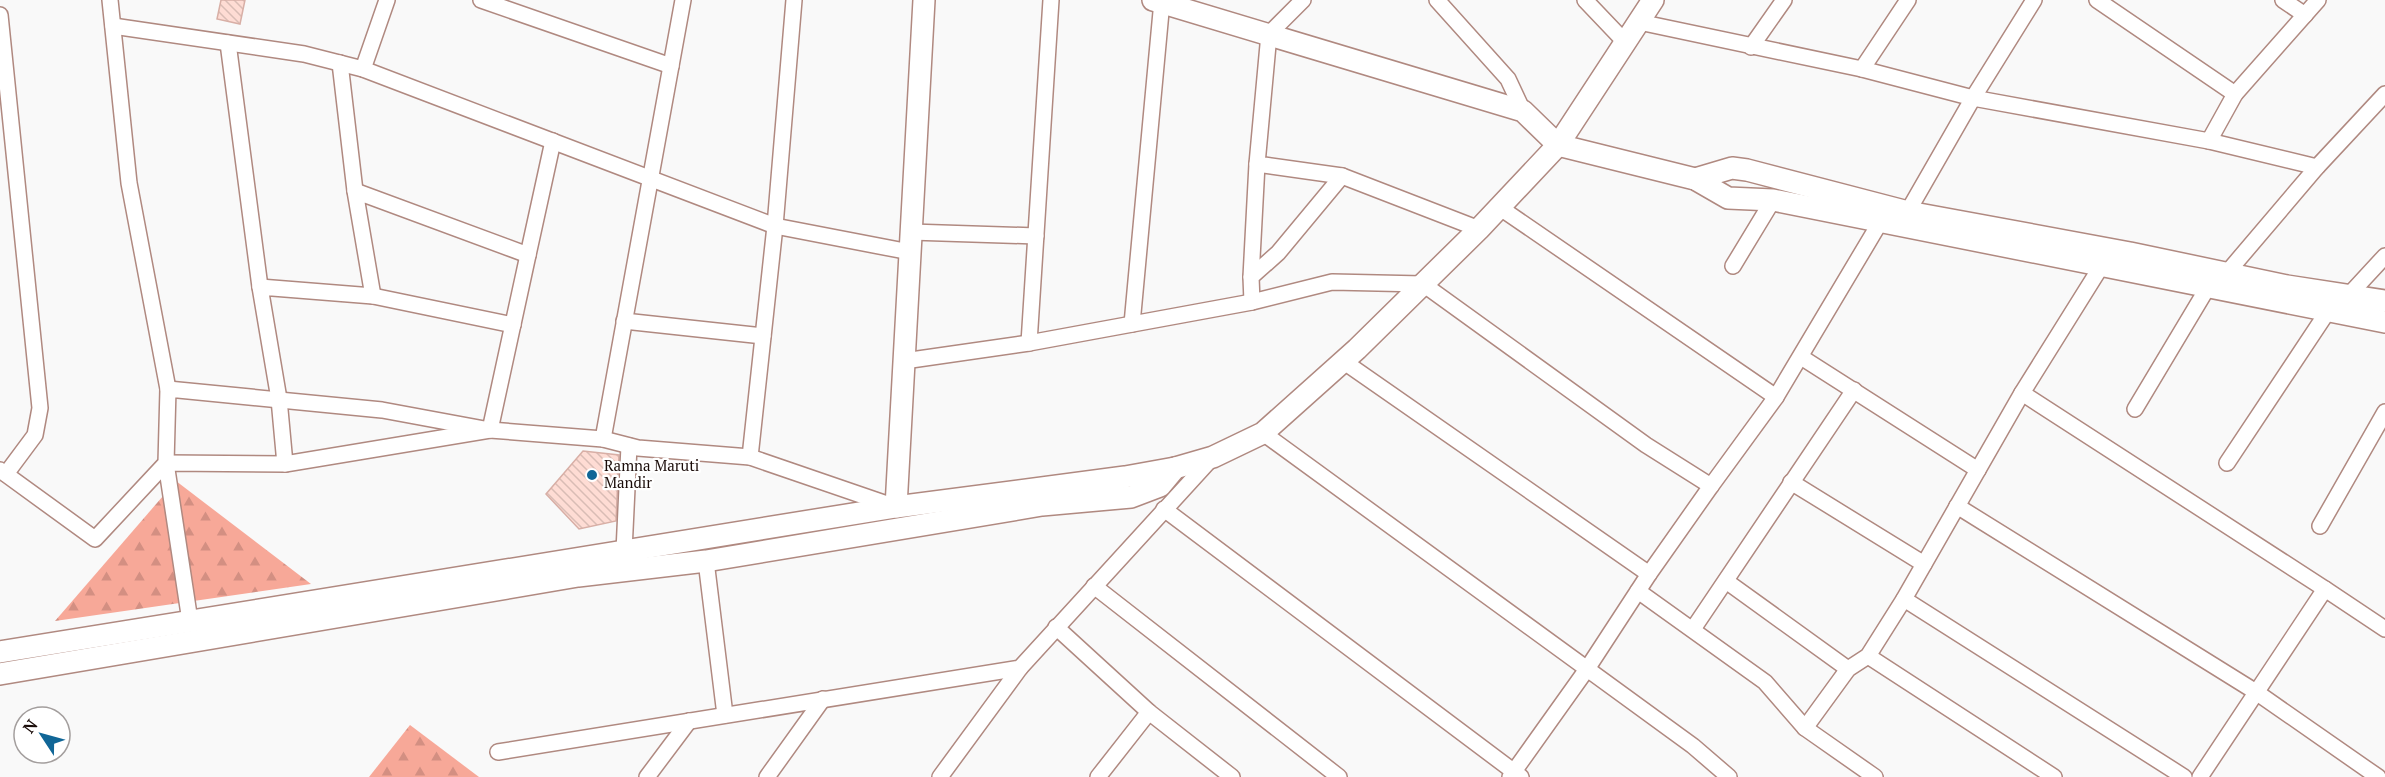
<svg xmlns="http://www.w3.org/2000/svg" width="2385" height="777" font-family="'PT Serif',serif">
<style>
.forest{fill:url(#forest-firs)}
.building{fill:url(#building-back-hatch);stroke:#d8afa6;stroke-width:1.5}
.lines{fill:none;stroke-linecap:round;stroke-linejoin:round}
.street-casing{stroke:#b08980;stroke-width:18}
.secondary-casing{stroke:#b08980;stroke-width:24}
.street{stroke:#fff;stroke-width:15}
.secondary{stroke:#fff;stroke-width:21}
.poi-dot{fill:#106697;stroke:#fff;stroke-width:2}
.labels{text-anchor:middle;stroke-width:4.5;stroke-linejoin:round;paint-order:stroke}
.poi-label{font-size:15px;fill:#1a0c09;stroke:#fff;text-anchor:start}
</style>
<defs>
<pattern id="forest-firs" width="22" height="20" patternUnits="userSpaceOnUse" patternTransform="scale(1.5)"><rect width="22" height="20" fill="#f7a898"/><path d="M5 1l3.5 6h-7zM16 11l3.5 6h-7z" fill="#d38f82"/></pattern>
<pattern id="building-back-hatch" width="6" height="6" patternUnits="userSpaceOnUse" patternTransform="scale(1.5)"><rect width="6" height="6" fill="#fedcd4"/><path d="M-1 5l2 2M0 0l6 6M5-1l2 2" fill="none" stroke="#d9bcb5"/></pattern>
</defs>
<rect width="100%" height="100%" fill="#f9f9f9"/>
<g class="forest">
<polygon points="176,481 311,584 55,621"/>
<polygon points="410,725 479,777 369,777"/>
</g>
<g class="building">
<polygon points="221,0 245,0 240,24 217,19"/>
<polygon points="583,451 619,455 616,521 579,529 546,494"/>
</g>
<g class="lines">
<g class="street-casing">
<g id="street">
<polyline points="110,0 129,183 168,389"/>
<polyline points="481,0 671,66"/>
<polyline points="1437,0 1508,79 1523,111"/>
<polyline points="1585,0 1625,42"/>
<polyline points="2097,0 2235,94"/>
<polyline points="2283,0 2305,15"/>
<polyline points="0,15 40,408 35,435 6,474"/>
<polyline points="1639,22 1862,69 1973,98 2209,141 2317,167"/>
<polyline points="113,26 304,54 363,69 775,226 910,252"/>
<polyline points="228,43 260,287"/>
<polyline points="1751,47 1784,0"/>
<polyline points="340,63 355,191"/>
<polyline points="363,69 387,0"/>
<polyline points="1862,69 1908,0"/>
<polyline points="2209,141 2235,94 2318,0"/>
<polyline points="1342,176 1479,229"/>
<polyline points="1499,207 1776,397 1885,214"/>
<polyline points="1903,220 1973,98 2034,0"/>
<polyline points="911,232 1036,236"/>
<polyline points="2102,265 2022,393 2325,589"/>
<polyline points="1733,266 1773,200"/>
<polyline points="2226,274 2317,167 2385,94"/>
<polyline points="1251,277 1257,164"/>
<polyline points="373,296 513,325"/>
<polyline points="2348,296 2385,256"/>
<polyline points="1252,302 1251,277 1278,253 1342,176 1257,164 1269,34 1303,0"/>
<polyline points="624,321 763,336"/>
<polyline points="1132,324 1162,1"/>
<polyline points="1029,343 1051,0"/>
<polyline points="1801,357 1978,470"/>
<polyline points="904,361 1029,343 1252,302 1332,282 1423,284 1646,445 1711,486 1649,574"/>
<polyline points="1343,361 1649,574 1587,669 1510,777"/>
<polyline points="2135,409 2208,287"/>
<polyline points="1263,433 1693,746 1729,777"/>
<polyline points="603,439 683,0"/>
<polyline points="750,457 775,226 794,0"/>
<polyline points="2227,463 2328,311"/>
<polyline points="285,464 490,430 528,255"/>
<polyline points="0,470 95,539 166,463 168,389 382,410 490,430 603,439 638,448 750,457 893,506"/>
<polyline points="1791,482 1924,564"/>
<polyline points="1711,486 1776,397"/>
<polyline points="1957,506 2256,692 2378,777"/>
<polyline points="1164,509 1521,777"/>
<polyline points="2320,526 2385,412"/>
<polyline points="624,551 629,446"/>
<polyline points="706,561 725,715"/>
<polyline points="1726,581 1848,669"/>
<polyline points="1094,586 1339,777"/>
<polyline points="1638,591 1765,682 1805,728 1875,777"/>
<polyline points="1904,599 2184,777"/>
<polyline points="190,621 166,463 285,464 279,399 260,287 373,296 355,191 528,255 553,141"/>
<polyline points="1056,627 1149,712"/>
<polyline points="1693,629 1854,390"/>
<polyline points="1868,656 2054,777"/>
<polyline points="1805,728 1848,669 1868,656 1904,599 2022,393"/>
<polyline points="498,752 1020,668 1212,458"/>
<polyline points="647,777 689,721"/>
<polyline points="767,777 823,699"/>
<polyline points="940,777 1020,668"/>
<polyline points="1098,777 1149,712 1232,777"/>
<polyline points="2200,777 2325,589 2385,629"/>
</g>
</g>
<g class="secondary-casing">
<g id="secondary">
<polyline points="1153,0 1523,111 1558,145 1695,179 1728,198 1773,200 2385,322"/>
<polyline points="1695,179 1732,168 1747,170 1908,212 2130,253 2287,286 2385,301"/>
<polyline points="896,507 924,0"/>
<polyline points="0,652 896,507 1125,477 1175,468 1213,457 1263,433 1357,349 1479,229 1558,145 1653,0"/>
<polyline points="0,674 578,576 706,561 1042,505 1131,497 1160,486 1175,468"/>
</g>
</g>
<use href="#street" class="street"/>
<use href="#secondary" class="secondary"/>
</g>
<circle class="poi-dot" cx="592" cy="475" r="6"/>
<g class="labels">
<g class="poi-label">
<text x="604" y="471">Ramna Maruti<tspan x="604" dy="17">Mandir</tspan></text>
</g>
</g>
<g transform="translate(42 735) rotate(306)"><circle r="28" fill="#ffffff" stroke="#a39e9d" stroke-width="1.5"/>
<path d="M0-4.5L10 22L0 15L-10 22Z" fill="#106697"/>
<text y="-9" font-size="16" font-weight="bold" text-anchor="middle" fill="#1a0c09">N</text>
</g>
</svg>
